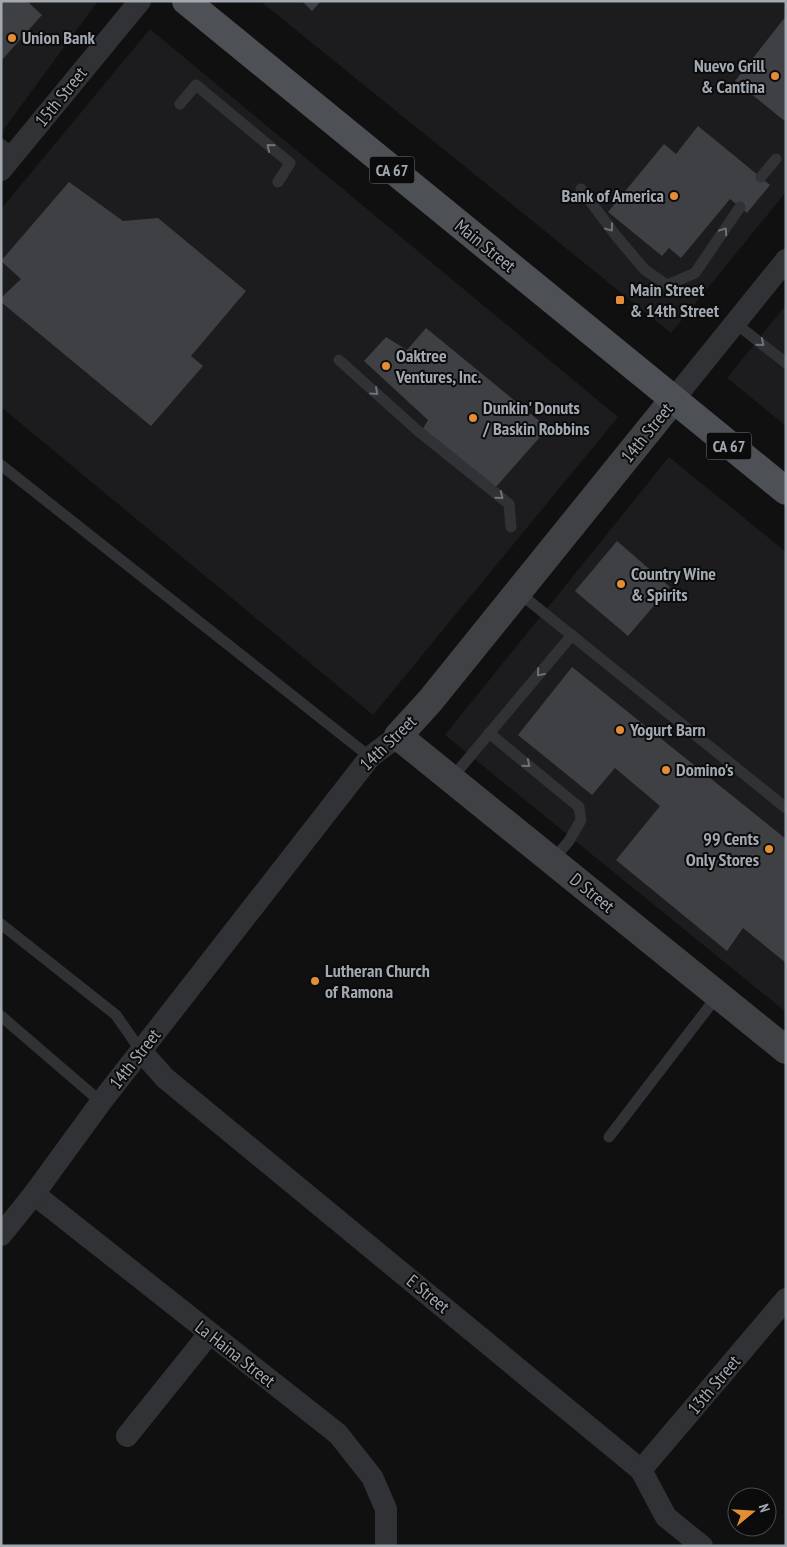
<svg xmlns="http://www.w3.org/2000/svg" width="787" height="1547" font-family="'PT Sans Narrow',sans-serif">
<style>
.built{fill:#1c1c1e}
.building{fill:#3f4044}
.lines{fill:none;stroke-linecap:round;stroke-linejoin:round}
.lane{stroke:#313235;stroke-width:11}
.street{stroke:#313235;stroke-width:22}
.secondary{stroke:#3f4145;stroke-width:28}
.primary{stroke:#4d5054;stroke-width:28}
.oneway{stroke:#6f7379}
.poi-dot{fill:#e38e36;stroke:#0b0b0c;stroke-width:2}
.labels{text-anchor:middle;stroke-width:4;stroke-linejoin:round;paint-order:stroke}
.shield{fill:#0b0b0c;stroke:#757a80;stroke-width:1}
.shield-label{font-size:16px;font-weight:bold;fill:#a2a9b1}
.poi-label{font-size:18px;font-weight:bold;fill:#a2a9b1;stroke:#0b0b0c;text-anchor:start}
.street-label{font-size:18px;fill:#a2a9b1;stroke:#0b0b0c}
</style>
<rect width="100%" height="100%" fill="#101011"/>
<g class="built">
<polygon points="1,1 98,1 1,133"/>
<polygon points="260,1 786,1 786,192 671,333"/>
<polygon points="150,29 618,417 373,715 1,407 1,209"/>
<polygon points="786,305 786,426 727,378"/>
<polygon points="669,457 786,552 786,1012 445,735"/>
</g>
<g class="building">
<polygon points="1,1 27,1 42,15 1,61"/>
<polygon points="302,1 321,1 312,11"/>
<polygon points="786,16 786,122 735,81"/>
<polygon points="698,126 770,185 747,213 730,199 681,258 669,248 662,256 608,212 664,144 676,154"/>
<polygon points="69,182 123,221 158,218 246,291 191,356 203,366 151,426 1,302 1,298 21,279 1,261"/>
<polygon points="426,328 548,428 495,488 421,432 428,420 364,361 386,337 407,350"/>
<polygon points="617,541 670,587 628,636 575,591"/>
<polygon points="572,667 786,839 786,963 743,928 727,951 616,860 660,806 615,768 592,795 518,735"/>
</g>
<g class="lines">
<g class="lane">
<polyline points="180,104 196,85 290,163 278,182"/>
<polyline points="1,144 14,154"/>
<polyline points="761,177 776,159"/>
<polyline points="581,189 617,237 645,270 667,285 695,273 740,207"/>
<polyline points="735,323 786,363"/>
<polyline points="339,360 417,430 509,504 511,527"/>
<polyline points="1,465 370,757"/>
<polyline points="518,592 786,808"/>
<polyline points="489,733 579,807 581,820 569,841 552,861"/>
<polyline points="451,779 572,635"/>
<polyline points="1,924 116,1015 141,1051"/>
<polyline points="1,1016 101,1102"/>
<polyline points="609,1137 718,995"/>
</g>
<g class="street">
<polyline points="1,170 140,1"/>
<polyline points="673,400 786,260"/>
<polyline points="141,1051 165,1078 641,1470 666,1517 702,1546"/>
<polyline points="34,1194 338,1434 372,1477 386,1509 386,1546"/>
<polyline points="1,1235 34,1194 101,1102 370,757 398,736"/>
<polyline points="127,1436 209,1334"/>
<polyline points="641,1470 786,1299"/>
</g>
<polyline class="secondary" points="673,400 430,701 398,736 786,1050"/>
<polyline class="primary" points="186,1 786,491"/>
</g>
<defs><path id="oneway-chevron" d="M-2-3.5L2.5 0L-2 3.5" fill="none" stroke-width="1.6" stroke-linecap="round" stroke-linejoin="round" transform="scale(1.25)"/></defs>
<g class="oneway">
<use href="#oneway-chevron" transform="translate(270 147) rotate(-140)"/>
<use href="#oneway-chevron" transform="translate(610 228) rotate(53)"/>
<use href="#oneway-chevron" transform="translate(724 231) rotate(-56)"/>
<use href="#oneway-chevron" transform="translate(761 343) rotate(39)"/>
<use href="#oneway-chevron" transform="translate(375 392) rotate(42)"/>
<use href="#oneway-chevron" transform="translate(500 496) rotate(39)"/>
<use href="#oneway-chevron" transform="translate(540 673) rotate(130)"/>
<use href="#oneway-chevron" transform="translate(527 764) rotate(39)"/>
</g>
<g class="poi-dot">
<circle cx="12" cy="38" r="5"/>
<circle cx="775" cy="76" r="5"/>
<circle cx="674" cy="196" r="5"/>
<rect x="615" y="295" width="10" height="10" rx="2.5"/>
<circle cx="386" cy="366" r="5"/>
<circle cx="473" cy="418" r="5"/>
<circle cx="621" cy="584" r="5"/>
<circle cx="620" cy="730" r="5"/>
<circle cx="666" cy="770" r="5"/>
<circle cx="769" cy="849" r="5"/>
<circle cx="315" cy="981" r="5"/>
</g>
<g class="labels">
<g class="shield">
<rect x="369.5" y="156.5" width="45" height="27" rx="4"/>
<rect x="706.5" y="432.5" width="45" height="27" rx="4"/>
</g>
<g class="shield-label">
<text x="392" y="176">CA 67</text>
<text x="729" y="452">CA 67</text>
</g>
<g class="poi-label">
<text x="22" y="44">Union Bank</text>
<text x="765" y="72" text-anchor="end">Nuevo Grill<tspan x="765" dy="21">&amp; Cantina</tspan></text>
<text x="664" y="202" text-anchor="end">Bank of America</text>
<text x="630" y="296">Main Street<tspan x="630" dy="21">&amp; 14th Street</tspan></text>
<text x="396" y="362">Oaktree<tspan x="396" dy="21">Ventures, Inc.</tspan></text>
<text x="483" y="414">Dunkin' Donuts<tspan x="483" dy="21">/ Baskin Robbins</tspan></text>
<text x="631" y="580">Country Wine<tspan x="631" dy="21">&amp; Spirits</tspan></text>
<text x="630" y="736">Yogurt Barn</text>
<text x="676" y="776">Domino's</text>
<text x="759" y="845" text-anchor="end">99 Cents<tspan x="759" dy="21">Only Stores</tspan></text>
<text x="325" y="977">Lutheran Church<tspan x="325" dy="21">of Ramona</tspan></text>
</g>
<g class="street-label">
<text transform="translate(61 97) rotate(-51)" y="6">15th Street</text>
<text transform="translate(485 246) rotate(39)" y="6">Main Street</text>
<text transform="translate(647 433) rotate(-51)" y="6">14th Street</text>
<text transform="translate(388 743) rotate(-44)" y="6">14th Street</text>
<text transform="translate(592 893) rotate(39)" y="6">D Street</text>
<text transform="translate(135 1059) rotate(-52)" y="6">14th Street</text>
<text transform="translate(428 1294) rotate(39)" y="6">E Street</text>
<text transform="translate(235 1354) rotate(38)" y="6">La Haina Street</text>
<text transform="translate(714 1385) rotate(-50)" y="6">13th Street</text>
</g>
</g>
<rect width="787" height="1547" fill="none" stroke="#a2a9b1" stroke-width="5"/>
<g transform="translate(752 1512) rotate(72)"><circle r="24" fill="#0b0b0c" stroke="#474a4e"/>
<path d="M0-4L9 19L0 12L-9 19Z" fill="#e38e36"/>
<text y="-8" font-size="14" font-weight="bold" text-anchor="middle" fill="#a2a9b1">N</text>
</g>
</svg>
